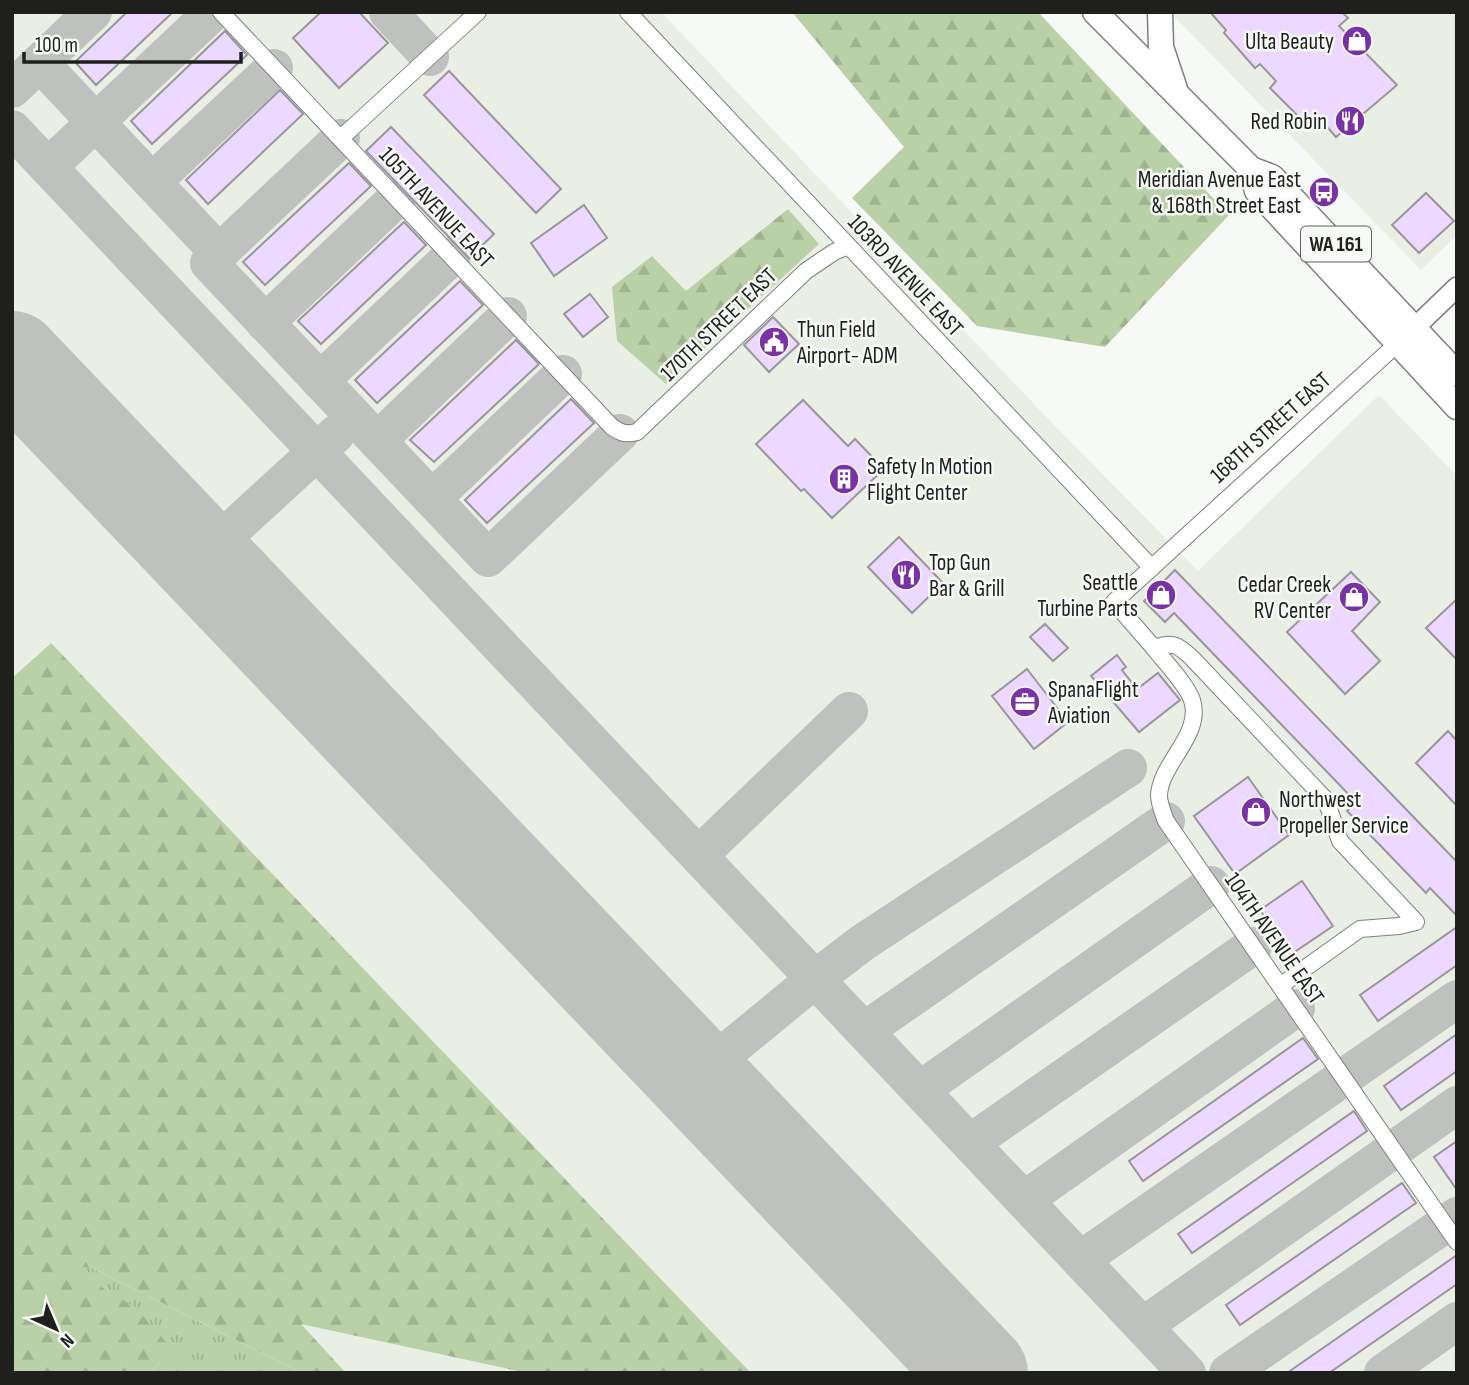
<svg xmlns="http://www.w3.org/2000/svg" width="1469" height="1385" font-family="'Sofia Sans Condensed',sans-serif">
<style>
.built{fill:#e9efe4}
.grass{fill:url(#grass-tufts)}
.forest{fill:url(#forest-firs)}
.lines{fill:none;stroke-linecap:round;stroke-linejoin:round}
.taxiway{stroke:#bec1be;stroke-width:38}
.runway{stroke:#bec1be;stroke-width:98}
.building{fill:#edd9ff;stroke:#98969a;stroke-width:2}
.minor-casing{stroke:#7e807d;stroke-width:18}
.tertiary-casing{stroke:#7e807d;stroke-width:22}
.primary-casing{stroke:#7e807d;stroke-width:27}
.minor{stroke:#fff;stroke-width:16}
.tertiary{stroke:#fff;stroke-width:19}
.primary{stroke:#fff;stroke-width:24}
.labels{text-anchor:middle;stroke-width:5;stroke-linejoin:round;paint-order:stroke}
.shield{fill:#f6f9f5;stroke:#60615e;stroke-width:2}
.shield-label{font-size:21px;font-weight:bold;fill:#1f201e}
.poi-label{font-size:23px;fill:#1f201e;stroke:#f6f9f5;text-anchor:end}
.street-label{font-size:23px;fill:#1f201e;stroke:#f6f9f5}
</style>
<defs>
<pattern id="grass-tufts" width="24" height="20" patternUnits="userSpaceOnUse" patternTransform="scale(1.75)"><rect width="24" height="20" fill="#bad1a8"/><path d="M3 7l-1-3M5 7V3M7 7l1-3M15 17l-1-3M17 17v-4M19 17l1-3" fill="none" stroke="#9fb390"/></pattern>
<pattern id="forest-firs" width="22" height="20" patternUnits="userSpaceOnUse" patternTransform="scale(1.75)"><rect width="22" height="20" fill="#bad1a8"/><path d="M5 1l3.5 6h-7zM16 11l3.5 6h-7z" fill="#9fb390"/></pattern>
</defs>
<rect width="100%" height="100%" fill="#f6f9f5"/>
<g class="built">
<polygon points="12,12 661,12 1054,425 1198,571 1379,395 1457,476 1457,1373 751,1373 50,643 12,678"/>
<polygon points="1170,12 1457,12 1457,235 1421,270"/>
<polygon points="299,1323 527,1373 346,1373"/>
</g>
<polygon class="grass" points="64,1265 92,1268 302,1373 149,1373 161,1361"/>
<g class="forest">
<polygon points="792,12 1038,12 1229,215 1105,347 977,326 852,198 904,147"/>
<polygon points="788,209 819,244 666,384 617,341 612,287 652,256 686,291"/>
<polygon points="51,643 751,1373 527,1373 301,1324 346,1373 302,1373 92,1268 66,1266 135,1307 167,1343 161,1361 149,1373 12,1373 12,678"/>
</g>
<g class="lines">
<g class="taxiway">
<polyline points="388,12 430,57"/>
<polyline points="40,63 219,253 209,263 488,558 620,433"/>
<polyline points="12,89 93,12"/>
<polyline points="12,129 1187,1373"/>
<polyline points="48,167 213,12"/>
<polyline points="152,182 274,68"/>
<polyline points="219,253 341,138"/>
<polyline points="265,323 397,198"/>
<polyline points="320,381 452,256"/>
<polyline points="377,441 508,316"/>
<polyline points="432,499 563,374"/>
<polyline points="201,558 336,434"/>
<polyline points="699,855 849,711"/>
<polyline points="864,1031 1166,821"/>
<polyline points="696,1077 815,979 862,943 1128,768"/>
<polyline points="920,1090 1211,885"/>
<polyline points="970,1143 1253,946"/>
<polyline points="1024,1200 1296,1008"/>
<polyline points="1080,1260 1457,999"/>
<polyline points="1143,1326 1457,1105"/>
<polyline points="1228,1373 1457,1216"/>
<polyline points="1383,1373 1457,1321"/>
</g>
<polyline class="runway" points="12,360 979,1373"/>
</g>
<g class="building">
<polygon points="127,12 173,12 96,85 75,62"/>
<polygon points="321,12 359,12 388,43 339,88 293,38"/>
<polygon points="1210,12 1342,12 1348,18 1339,26 1397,85 1336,137 1322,121 1314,128 1305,118 1302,120 1270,88 1276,81 1260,64 1255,68 1224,33 1226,30"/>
<polygon points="225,31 247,55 152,144 131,121"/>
<polygon points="449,71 561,189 536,213 424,95"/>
<polygon points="280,90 303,114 208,204 186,180"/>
<polygon points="391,127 494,234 469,258 366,151"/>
<polygon points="349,163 371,186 265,285 243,262"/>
<polygon points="1426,193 1454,221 1419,253 1392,225"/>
<polygon points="584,205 607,238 554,276 531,243"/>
<polygon points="404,222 426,245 321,344 298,321"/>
<polygon points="460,281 483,305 377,403 355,380"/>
<polygon points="590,294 608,317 583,337 564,314"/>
<polygon points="773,317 799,344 769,372 744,345"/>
<polygon points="516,340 539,364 434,462 410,440"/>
<polygon points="571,399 594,423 487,523 465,500"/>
<polygon points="803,400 848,446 855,439 884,469 832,518 804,489 801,491 756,444"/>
<polygon points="899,537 943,583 912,613 868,567"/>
<polygon points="1175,570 1457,862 1457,916 1430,888 1426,893 1347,811 1356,802 1174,613 1165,622 1144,601"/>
<polygon points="1351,572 1380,602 1352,631 1380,661 1345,694 1287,632"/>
<polygon points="1457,599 1457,660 1426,628"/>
<polygon points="1045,624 1068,648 1053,661 1030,637"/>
<polygon points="1117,655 1126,667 1122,670 1137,689 1158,673 1180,700 1139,732 1091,676"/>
<polygon points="1027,669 1068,722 1034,749 992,696"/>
<polygon points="1448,731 1457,741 1457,806 1416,763"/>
<polygon points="1248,777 1289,835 1235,874 1194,816"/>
<polygon points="1302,881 1333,926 1290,955 1260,910"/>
<polygon points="1457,927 1457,965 1378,1021 1360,995"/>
<polygon points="1457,1034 1457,1071 1401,1110 1384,1086"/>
<polygon points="1303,1038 1318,1059 1143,1181 1129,1161"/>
<polygon points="1354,1111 1367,1131 1192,1253 1178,1234"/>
<polygon points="1457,1141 1457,1190 1434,1157"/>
<polygon points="1402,1183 1416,1203 1240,1325 1226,1305"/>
<polygon points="1457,1255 1457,1284 1329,1373 1287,1373"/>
</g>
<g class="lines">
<g class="minor-casing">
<g id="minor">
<path d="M221,12L612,427C621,433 626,435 637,432L806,271L834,252L848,246"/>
<polyline points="628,12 1152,568"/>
<polyline points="341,138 478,12"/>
<path d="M1154,648C1164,661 1187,685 1192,700C1203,735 1161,762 1159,795C1159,804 1163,813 1166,821L1457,1242"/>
<path d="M1280,986L1360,929L1399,926L1416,922L1340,841L1326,800L1192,658C1178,645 1173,641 1154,648L1114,602L1397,344"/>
</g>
</g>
<g class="tertiary-casing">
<polyline id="tertiary" points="1405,337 1457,287"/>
</g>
<g class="primary-casing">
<g id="primary">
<polyline points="1095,12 1251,169 1272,177 1457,374"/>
<polyline points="1160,12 1161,47 1175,89"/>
<polyline points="1251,169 1257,191 1457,407"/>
</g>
</g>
<use href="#minor" class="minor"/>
<use href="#tertiary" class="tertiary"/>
<use href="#primary" class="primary"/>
</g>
<defs>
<g id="shop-disc" transform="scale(1.575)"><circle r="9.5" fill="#7832a6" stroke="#f6f9f5"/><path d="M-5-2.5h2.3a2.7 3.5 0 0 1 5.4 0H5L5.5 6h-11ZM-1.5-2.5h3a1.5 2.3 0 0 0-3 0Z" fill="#fff"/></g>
<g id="restaurant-disc" transform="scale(1.575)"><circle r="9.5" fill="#7832a6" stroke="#f6f9f5"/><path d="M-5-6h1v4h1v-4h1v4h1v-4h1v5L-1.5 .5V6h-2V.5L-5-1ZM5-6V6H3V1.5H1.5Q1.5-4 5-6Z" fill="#fff"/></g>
<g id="bus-disc" transform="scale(1.575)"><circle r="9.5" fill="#7832a6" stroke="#f6f9f5"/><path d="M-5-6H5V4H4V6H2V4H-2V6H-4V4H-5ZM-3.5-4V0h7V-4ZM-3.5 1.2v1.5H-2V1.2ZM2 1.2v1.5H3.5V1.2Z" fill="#fff"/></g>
<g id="civic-disc" transform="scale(1.575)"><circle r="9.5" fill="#7832a6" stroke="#f6f9f5"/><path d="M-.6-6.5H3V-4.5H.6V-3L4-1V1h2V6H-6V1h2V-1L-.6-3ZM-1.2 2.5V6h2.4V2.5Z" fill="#fff"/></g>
<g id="building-disc" transform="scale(1.575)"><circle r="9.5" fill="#7832a6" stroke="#f6f9f5"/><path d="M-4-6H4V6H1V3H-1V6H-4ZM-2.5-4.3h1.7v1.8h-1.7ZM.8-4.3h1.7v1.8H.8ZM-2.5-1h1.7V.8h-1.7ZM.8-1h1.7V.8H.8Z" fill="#fff"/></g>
<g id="office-disc" transform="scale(1.575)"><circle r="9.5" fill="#7832a6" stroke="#f6f9f5"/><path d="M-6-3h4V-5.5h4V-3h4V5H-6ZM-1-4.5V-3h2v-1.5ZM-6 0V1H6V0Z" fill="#fff"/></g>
</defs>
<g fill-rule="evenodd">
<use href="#shop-disc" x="1357" y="41"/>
<use href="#restaurant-disc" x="1350" y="121"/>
<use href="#bus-disc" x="1324" y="192"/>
<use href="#civic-disc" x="774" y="342"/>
<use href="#building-disc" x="844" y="479"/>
<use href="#restaurant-disc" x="906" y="575"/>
<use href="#shop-disc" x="1161" y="595"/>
<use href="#shop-disc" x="1354" y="597"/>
<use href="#office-disc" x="1025" y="702"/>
<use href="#shop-disc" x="1256" y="812"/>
</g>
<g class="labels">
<rect class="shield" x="1301" y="226.5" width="70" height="35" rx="5"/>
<g class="shield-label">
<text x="1336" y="251">WA 161</text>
</g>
<g class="poi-label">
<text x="1334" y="49">Ulta Beauty</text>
<text x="1327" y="129">Red Robin</text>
<text x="1301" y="187">Meridian Avenue East<tspan x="1301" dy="26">&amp; 168th Street East</tspan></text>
<text x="797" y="337" text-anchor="start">Thun Field<tspan x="797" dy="26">Airport- ADM</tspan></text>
<text x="867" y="474" text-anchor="start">Safety In Motion<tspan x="867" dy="26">Flight Center</tspan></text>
<text x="929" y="570" text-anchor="start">Top Gun<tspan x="929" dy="26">Bar &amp; Grill</tspan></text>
<text x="1138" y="590">Seattle<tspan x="1138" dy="26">Turbine Parts</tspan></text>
<text x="1331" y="592">Cedar Creek<tspan x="1331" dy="26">RV Center</tspan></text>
<text x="1048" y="697" text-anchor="start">SpanaFlight<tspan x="1048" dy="26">Aviation</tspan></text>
<text x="1279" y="807" text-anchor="start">Northwest<tspan x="1279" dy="26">Propeller Service</tspan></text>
</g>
<g class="street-label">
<text transform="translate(437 207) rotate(47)" y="8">105TH AVENUE EAST</text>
<text transform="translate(906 275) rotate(47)" y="8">103RD AVENUE EAST</text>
<text transform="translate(718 324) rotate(-44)" y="8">170TH STREET EAST</text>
<text transform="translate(1270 427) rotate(-42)" y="8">168TH STREET EAST</text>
<text transform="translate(1275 938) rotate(55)" y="8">104TH AVENUE EAST</text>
</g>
</g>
<rect width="1469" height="1385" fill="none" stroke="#1f201e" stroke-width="28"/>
<g transform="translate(56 1329) rotate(136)" stroke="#f6f9f5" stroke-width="5" paint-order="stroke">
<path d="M0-5L12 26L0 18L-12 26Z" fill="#1f201e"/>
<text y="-10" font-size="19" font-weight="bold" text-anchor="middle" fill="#1f201e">N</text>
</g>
<path d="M24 52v10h217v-10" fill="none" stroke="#1f201e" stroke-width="3.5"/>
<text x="35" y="52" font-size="21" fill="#1f201e" stroke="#f6f9f5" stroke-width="5" paint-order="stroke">100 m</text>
</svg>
